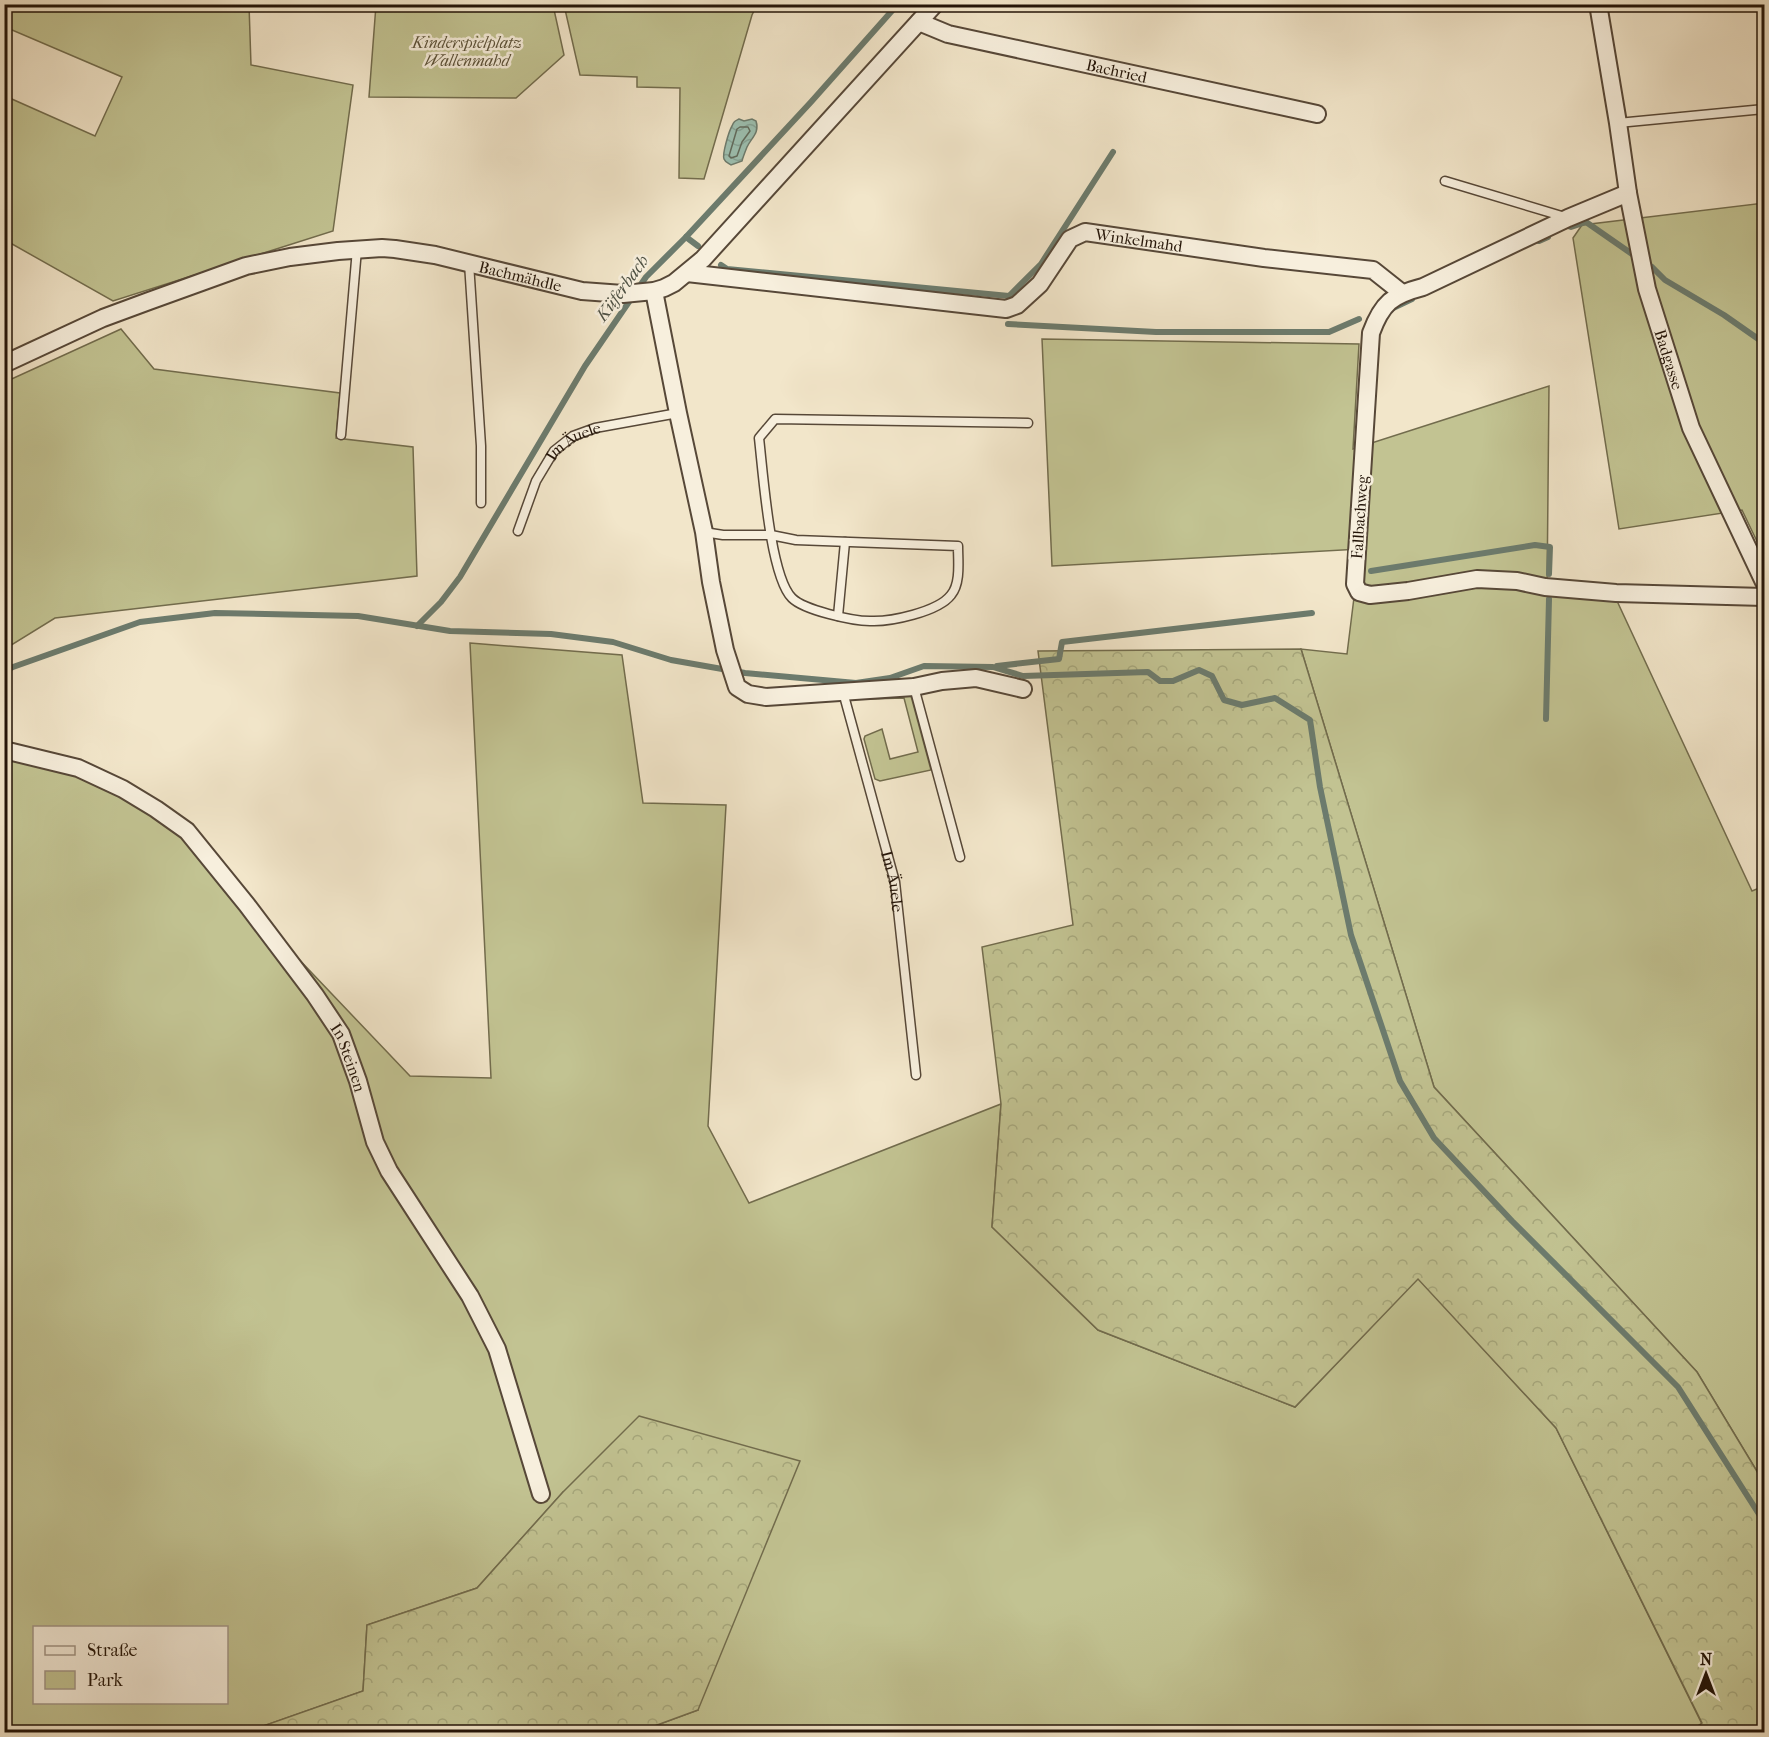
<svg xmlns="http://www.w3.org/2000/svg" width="1769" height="1737" font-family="'IM FELL French Canon',serif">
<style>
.green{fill:#c2c392;stroke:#726c4d;stroke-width:1.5;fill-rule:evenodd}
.forest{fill:url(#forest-crowns);stroke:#726c4d;stroke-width:1.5}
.water{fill:url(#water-waves);stroke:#6c7b6d;stroke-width:1.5}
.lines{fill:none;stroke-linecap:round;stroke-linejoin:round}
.shore{stroke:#606a5c;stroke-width:1.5}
.stream{stroke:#6c7b6d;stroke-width:6}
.lane-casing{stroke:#574838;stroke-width:11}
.street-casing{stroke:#574838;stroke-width:20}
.lane{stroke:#f7efdd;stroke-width:8}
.street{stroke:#f7efdd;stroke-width:16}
.labels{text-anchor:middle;stroke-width:5;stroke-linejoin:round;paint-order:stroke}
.park-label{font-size:16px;font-style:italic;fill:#5b5138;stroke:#f7efdd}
.street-label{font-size:16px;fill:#231408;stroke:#f7efdd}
.water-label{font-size:18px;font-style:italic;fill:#4d5043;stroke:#f7efdd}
</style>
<defs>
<pattern id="forest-crowns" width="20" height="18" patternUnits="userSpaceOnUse" patternTransform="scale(1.5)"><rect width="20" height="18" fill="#c2c392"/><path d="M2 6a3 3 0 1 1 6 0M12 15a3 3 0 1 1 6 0" fill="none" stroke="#a6a77c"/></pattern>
<pattern id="water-waves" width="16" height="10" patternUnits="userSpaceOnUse" patternTransform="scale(1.5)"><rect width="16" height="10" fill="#9cc0b1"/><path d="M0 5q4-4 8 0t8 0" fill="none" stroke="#86a497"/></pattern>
</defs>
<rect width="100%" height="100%" fill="#f2e6ca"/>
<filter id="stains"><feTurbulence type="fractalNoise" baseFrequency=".00333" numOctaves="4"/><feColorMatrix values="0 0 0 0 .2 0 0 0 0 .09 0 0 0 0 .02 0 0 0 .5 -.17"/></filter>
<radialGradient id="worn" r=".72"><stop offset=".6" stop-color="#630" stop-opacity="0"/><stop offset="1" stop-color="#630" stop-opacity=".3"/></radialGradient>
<g class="green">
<polygon points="5,5 249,5 251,65 353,85 333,231 113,301 5,240 5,96 95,136 122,77 5,27"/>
<polygon points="376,5 553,5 564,55 516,98 369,97"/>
<polygon points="564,5 757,5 752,15 704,179 679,178 680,88 637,87 637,77 580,75"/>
<polygon points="1764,203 1764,556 1742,510 1619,529 1573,238 1582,225"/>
<polygon points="121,329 154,369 340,393 336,438 413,447 417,576 55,618 5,649 5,382"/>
<polygon points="1042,339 1359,344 1353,449 1549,386 1547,594 1617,601 1752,891 1764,886 1764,1483 1697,1372 1434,1087 1301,649 1347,654 1360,549 1052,566"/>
<path d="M470,643L622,655L643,803L726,805L708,1126L749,1203L1001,1104L992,1227L1098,1330L1295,1407L1418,1278L1556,1428L1701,1722L1764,1661V1732L1693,1730L1689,1732H638L698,1710L563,1492L477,1588L367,1625L363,1691L246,1732H5V757L81,776L170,824L410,1076L491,1078ZM34,1628H226V1702H34Z"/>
<polygon points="907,694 911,696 931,770 880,781 875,779 864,739 865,736 882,729 890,759 918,752 904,698 870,699 870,697"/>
</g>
<g class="forest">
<polygon points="1301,649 1434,1087 1697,1372 1764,1483 1764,1732 1689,1732 1702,1723 1556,1428 1418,1279 1295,1407 1098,1330 992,1227 1001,1104 982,947 1073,925 1038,651"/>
<polygon points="639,1416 800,1461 698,1710 638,1732 246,1732 363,1691 367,1625 477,1588 563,1492"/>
</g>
<path class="water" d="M739,119L744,121L752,119L756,121C760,133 751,138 747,147C745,152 743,157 742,161L731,165C728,163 725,162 724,159C722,154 729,131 732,126C734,121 735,121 739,119Z"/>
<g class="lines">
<polygon class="shore" points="740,127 748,127 750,131 742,142 737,156 731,158 729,156 737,129"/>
<g class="stream">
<polyline points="1568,226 1571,227 1586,222 1632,254"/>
<polyline points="686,237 698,246"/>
<polyline points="1539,241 1548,237"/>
<polyline points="721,265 727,269 1009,296 1041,264 1113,152"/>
<polyline points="1652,267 1665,280 1724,315 1764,343"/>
<polyline points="1391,309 1412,299"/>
<polyline points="1008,324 1156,332 1329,332 1359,319"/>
<polyline points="1371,571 1535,545 1550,547 1549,574"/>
<polyline points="417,626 441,602 460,577 585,366 646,277 686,237 811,102 898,4"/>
<polyline points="997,666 1059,659 1062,642 1312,613"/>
<polyline points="4,672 13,667 140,622 215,613 358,616 450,631 551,634 613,642 671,660 745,673 856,683 890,678 924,666 993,667 1023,676 1148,672 1160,681 1173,681 1199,670 1212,676 1224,700 1242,705 1275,698 1310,720 1320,787 1351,935 1400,1081 1434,1138 1512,1221 1678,1387 1764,1522"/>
<polyline points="1546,719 1549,599"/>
</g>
<g class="lane-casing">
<g id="lane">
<polyline points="1618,123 1764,109"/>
<polyline points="1445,181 1565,217"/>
<polyline points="469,263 481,446 481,503"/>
<polyline points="341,435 357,249"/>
<path id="s1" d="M518,531L536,481L554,451L573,436L595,428L678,413"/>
<path d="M704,532L723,535H771L796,540L958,546C958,561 961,583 951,595C938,612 890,622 870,621C852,621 804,610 792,598C770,576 763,472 759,438L775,419L1028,423"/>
<polyline points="838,616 845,542"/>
<polyline points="914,687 960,857"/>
<path id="s2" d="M843,692L895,882L916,1075"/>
</g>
</g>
<g class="street-casing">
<g id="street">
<path id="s3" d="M1598,4L1618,123L1628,193L1647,289L1691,428L1764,582"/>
<path id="s4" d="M919,22L948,34L1317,114"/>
<path d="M1628,193L1568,218L1423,287C1392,295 1382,303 1371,333L1355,584L1359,592L1370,595L1408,591L1477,579L1517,581L1545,587L1616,593L1764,597"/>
<path id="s5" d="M687,273L1006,309L1017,305L1040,284L1070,239L1085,232L1264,258L1373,270L1402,293"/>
<polyline points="654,291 678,413 704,532 711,582 725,650 737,687 748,694 766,697 914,687 942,681 976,678 1023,689"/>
<path id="s6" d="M4,364L103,318L149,301L246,266L290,257L338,251L382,248L395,249L435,255L582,291L623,294L654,291L664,288L674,283L703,259L935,4"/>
<path id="s7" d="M4,750L78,768L123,789L156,809L187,831L247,905L315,995L341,1034L358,1081L375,1142L389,1171L470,1296L497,1349L541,1494"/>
</g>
</g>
<use href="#lane" class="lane"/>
<use href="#street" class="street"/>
</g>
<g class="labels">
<g class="park-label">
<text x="467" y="48">Kinderspielplatz<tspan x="467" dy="18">Wallenmahd</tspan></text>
</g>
<g class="street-label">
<text dy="6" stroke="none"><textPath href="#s4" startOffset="204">Bachried</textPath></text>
<text dy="6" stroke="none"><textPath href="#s5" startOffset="489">Winkelmahd</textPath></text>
<text dy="6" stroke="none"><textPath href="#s6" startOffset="540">Bachmähdle</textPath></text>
<text dy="6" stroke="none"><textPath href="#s3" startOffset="363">Badgasse</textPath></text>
<text dy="6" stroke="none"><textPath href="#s1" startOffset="110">Im Äuele</textPath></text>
<text transform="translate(1359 517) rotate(-86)" y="6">Fallbachweg</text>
<text dy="6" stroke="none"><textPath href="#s2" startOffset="196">Im Äuele</textPath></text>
<text dy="6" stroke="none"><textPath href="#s7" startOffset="482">In Steinen</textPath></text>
</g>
<g class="water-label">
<text transform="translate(622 288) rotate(-54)" y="6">Küferbach</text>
</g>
</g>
<rect width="1769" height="1737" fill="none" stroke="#f2e6ca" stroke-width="24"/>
<rect x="6" y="6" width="1757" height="1725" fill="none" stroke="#231408" stroke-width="3"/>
<rect x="12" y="12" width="1745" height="1713" fill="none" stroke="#231408" stroke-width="1.5"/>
<rect x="33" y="1626" width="195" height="78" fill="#f7efdd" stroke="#a29788" stroke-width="1.5"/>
<rect x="45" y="1646" width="30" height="9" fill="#f7efdd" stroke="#a29788" stroke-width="1.5"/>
<text x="87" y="1656" font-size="18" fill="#231408">Straße</text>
<rect x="45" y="1671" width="30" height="18" fill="#c2c392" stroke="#a29788" stroke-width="1.5"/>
<text x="87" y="1686" font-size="18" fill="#231408">Park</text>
<g transform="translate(1706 1674)" stroke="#f7efdd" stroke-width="4.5" paint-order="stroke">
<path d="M0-4.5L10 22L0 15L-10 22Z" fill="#231408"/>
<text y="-9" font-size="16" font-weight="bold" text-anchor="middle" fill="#231408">N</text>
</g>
<rect width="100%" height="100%" filter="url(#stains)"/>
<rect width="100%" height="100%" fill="url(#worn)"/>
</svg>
